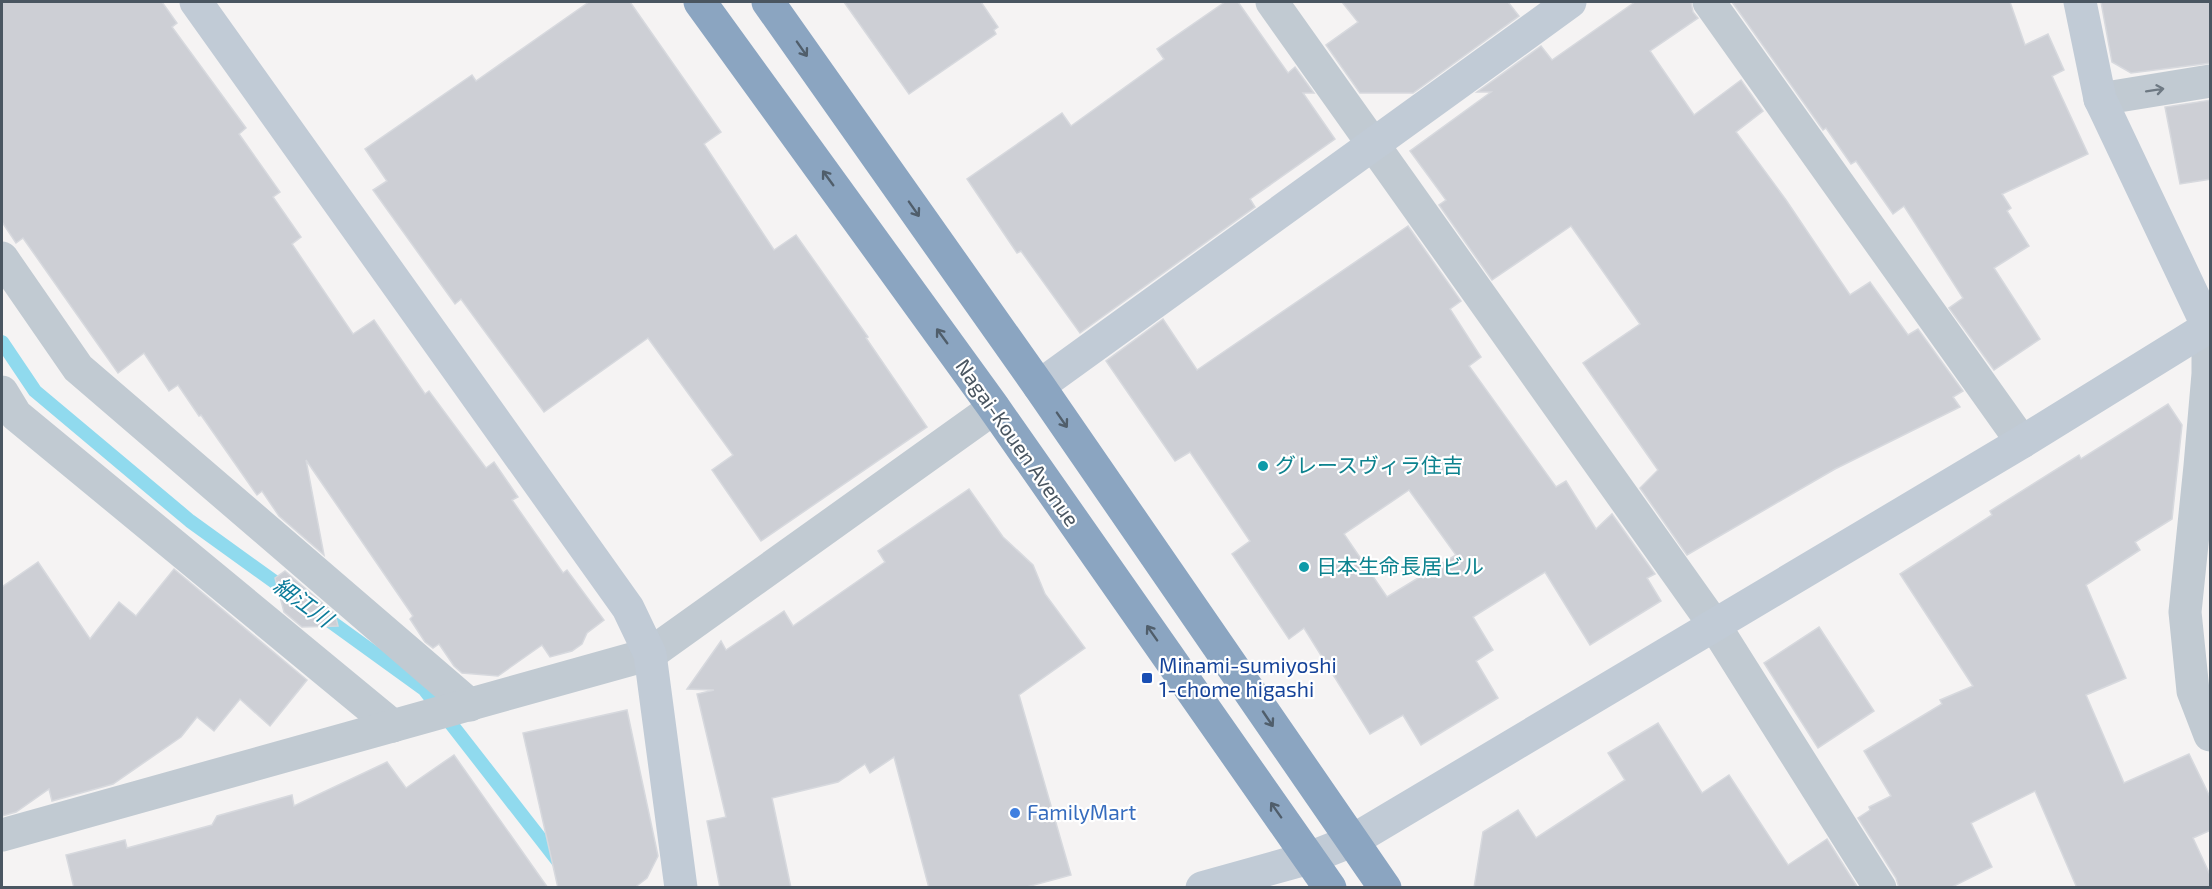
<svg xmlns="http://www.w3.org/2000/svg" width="2212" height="889" font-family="'Exo 2','Noto Sans JP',sans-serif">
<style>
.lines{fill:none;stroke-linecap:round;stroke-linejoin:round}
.stream{stroke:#90daee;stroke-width:14}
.building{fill:#cdcfd5;stroke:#d7d9de;stroke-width:1.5;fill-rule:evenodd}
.street{stroke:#c1cad2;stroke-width:33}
.secondary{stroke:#c1cbd6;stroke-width:33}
.highway{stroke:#8ba5c1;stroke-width:33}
.oneway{stroke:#505e6b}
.oneway2{stroke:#6e7983}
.culture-dot{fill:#0f9aa8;stroke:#fff;stroke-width:2}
.transit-dot{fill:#1a4fb4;stroke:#fff;stroke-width:2}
.shop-dot{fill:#3f7fe0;stroke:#fff;stroke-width:2}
.labels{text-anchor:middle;stroke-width:4.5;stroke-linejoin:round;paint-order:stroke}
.street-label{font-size:21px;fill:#4a5661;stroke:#fff}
.culture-label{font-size:21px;fill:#0d838f;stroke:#fff;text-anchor:start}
.transit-label{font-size:21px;fill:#164399;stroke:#fff;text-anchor:start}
.shop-label{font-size:21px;fill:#366cbe;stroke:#fff;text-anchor:start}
.water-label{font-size:22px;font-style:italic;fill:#0c7c9b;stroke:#fff}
</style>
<rect width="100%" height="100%" fill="#f5f3f3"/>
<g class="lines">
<g class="stream">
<polyline points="2,342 35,391 190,521 290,593"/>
<polyline points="323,616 424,689 561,865"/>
</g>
</g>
<g class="building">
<polygon points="2,2 162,2 177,23 172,27 246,128 239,134 280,192 273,197 301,237 292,244 353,334 374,320 425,394 429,391 486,468 494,462 518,497 512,500 563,573 567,570 604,620 587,633 582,644 572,651 550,657 542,645 498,676 462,673 454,666 439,644 433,648 425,642 410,619 413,616 306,460 324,555 279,516 262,491 257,495 201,415 199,416 178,385 169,391 144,353 118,373 23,238 16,243 2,222"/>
<polygon points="589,2 630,2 721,132 704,144 774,250 796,235 868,337 866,338 927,427 761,541 712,470 733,455 648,338 544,412 461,299 455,304 373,190 387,181 365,149 472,75 476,81"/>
<polygon points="844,2 981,2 998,27 994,30 996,34 909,94"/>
<polygon points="1225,2 1238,2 1288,73 1295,67 1314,93 1303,93 1335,139 1250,199 1255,207 1080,333 1021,251 1017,253 967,179 1062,113 1071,126 1164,59 1157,49"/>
<polygon points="1342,2 1508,2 1519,16 1413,93 1360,93 1326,45 1358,22"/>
<polygon points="1635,2 1691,2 1693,12 1698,18 1650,51 1694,115 1741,80 1763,111 1736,132 1786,200 1850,295 1870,282 1908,335 1918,329 1963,391 1953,397 1960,407 1835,469 1687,555 1640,488 1658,470 1583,363 1640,324 1571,226 1492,280 1439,205 1446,200 1410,151 1491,92 1477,92 1541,46 1552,60"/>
<polygon points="1732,2 2010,2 2025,45 2048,34 2064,70 2052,76 2088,154 2002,194 2011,208 2007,211 2029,246 1994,268 2040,339 1994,370 1949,308 1963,298 1904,206 1893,214 1856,161 1851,164 1826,128 1823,130"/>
<polygon points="2101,2 2211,2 2211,63 2131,73 2112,62"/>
<polygon points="2211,100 2211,179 2180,184 2165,107"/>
<path d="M1408,226L1461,301L1450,309L1481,357L1469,366L1556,487L1566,481L1596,529L1612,514L1655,574L1647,578L1661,601L1590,645L1545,572L1473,617L1493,650L1476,661L1498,698L1421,745L1403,715L1370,734L1304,628L1289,639L1232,554L1250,541L1190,452L1175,461L1106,361L1163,319L1197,370ZM1409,490L1456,555L1387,597L1344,534Z"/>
<polygon points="2168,404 2182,425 2172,519 2135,542 2140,550 2086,585 2126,678 2086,695 2124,783 2189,754 2211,799 2211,830 2193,838 2211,877 2211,888 2077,888 2035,791 1971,823 1992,867 1950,888 1899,888 1896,878 1858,818 1870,810 1869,807 1891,796 1864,751 1942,704 1940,700 1973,686 1900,574 1992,515 1990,511 2079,455 2081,459"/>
<polygon points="969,489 1003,537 1033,565 1045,594 1085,648 1019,695 1071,875 1023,888 929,888 894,757 870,773 865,764 838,782 772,798 791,888 720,888 707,821 726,817 697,694 714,690 687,689 721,641 726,650 784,611 793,626 885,562 878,551"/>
<polygon points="38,562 90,639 119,602 136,616 174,569 307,680 270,726 240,699 214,731 197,717 181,737 113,784 52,801 49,789 16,812 2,816 2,587"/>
<polygon points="285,571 335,614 338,626 302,627 284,612 275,578"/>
<polygon points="1819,627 1874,711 1818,748 1764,663"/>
<polygon points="627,710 658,856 647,878 634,888 558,888 523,733"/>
<polygon points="1658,723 1702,793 1729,775 1788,865 1827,839 1858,888 1474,888 1483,832 1518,810 1536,838 1625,780 1608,753"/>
<polygon points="454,755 548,888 74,888 66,855 125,840 127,848 212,825 217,816 292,795 294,806 387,762 406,788"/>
</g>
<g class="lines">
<g class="street">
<polyline points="1272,2 1715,626 1880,888"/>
<polyline points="1709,2 2022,442"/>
<polyline points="2100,99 2210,81"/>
<polyline points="2,258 78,368 470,705"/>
<polyline points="2208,327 2208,374 2200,466 2185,612 2193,691 2210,735"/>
<polyline points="2,392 16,415 393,726"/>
<polyline points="2,835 650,654 994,408"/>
</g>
<g class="secondary">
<polyline points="196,2 628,608 650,654 681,888"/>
<polyline points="1039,386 1570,2"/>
<polyline points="1202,888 1309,858 1352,841 2022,442 2208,327 2100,99 2080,2"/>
</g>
<g class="highway">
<polyline points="700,2 992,405 1330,888"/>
<polyline points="768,2 1039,386 1385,888"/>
</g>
</g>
<defs><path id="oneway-shaft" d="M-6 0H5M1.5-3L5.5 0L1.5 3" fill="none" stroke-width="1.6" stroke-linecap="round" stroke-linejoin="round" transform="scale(1.5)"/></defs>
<g class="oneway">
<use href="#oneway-shaft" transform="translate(802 49) rotate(55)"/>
<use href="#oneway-shaft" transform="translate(828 178) rotate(-126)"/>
<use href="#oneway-shaft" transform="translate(914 209) rotate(55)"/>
<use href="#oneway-shaft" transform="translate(942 336) rotate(-126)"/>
<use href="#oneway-shaft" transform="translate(1062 420) rotate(55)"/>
<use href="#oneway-shaft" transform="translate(1152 633) rotate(-125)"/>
<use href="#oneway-shaft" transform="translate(1268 719) rotate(56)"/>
<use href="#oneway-shaft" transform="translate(1276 810) rotate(-125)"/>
</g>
<use class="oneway2" href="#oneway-shaft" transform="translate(2155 90) rotate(-9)"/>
<g class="culture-dot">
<circle cx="1263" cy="466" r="6"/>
<circle cx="1304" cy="567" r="6"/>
</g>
<rect class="transit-dot" x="1141" y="672" width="12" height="12" rx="3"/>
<circle class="shop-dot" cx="1015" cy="813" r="6"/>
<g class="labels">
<g class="street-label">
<text transform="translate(1017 443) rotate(55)" y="7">Nagai-Kouen Avenue</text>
</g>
<g class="culture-label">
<text x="1275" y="473">グレースヴィラ住吉</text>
<text x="1316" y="574">日本生命長居ビル</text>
</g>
<g class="transit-label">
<text x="1159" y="673">Minami-sumiyoshi<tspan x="1159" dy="24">1-chome higashi</tspan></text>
</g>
<g class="shop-label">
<text x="1027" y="820">FamilyMart</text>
</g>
<g class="water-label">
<text transform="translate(303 602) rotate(36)" y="8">細江川</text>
</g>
</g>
<rect width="2212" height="889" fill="none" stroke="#4a5661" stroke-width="6"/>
</svg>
